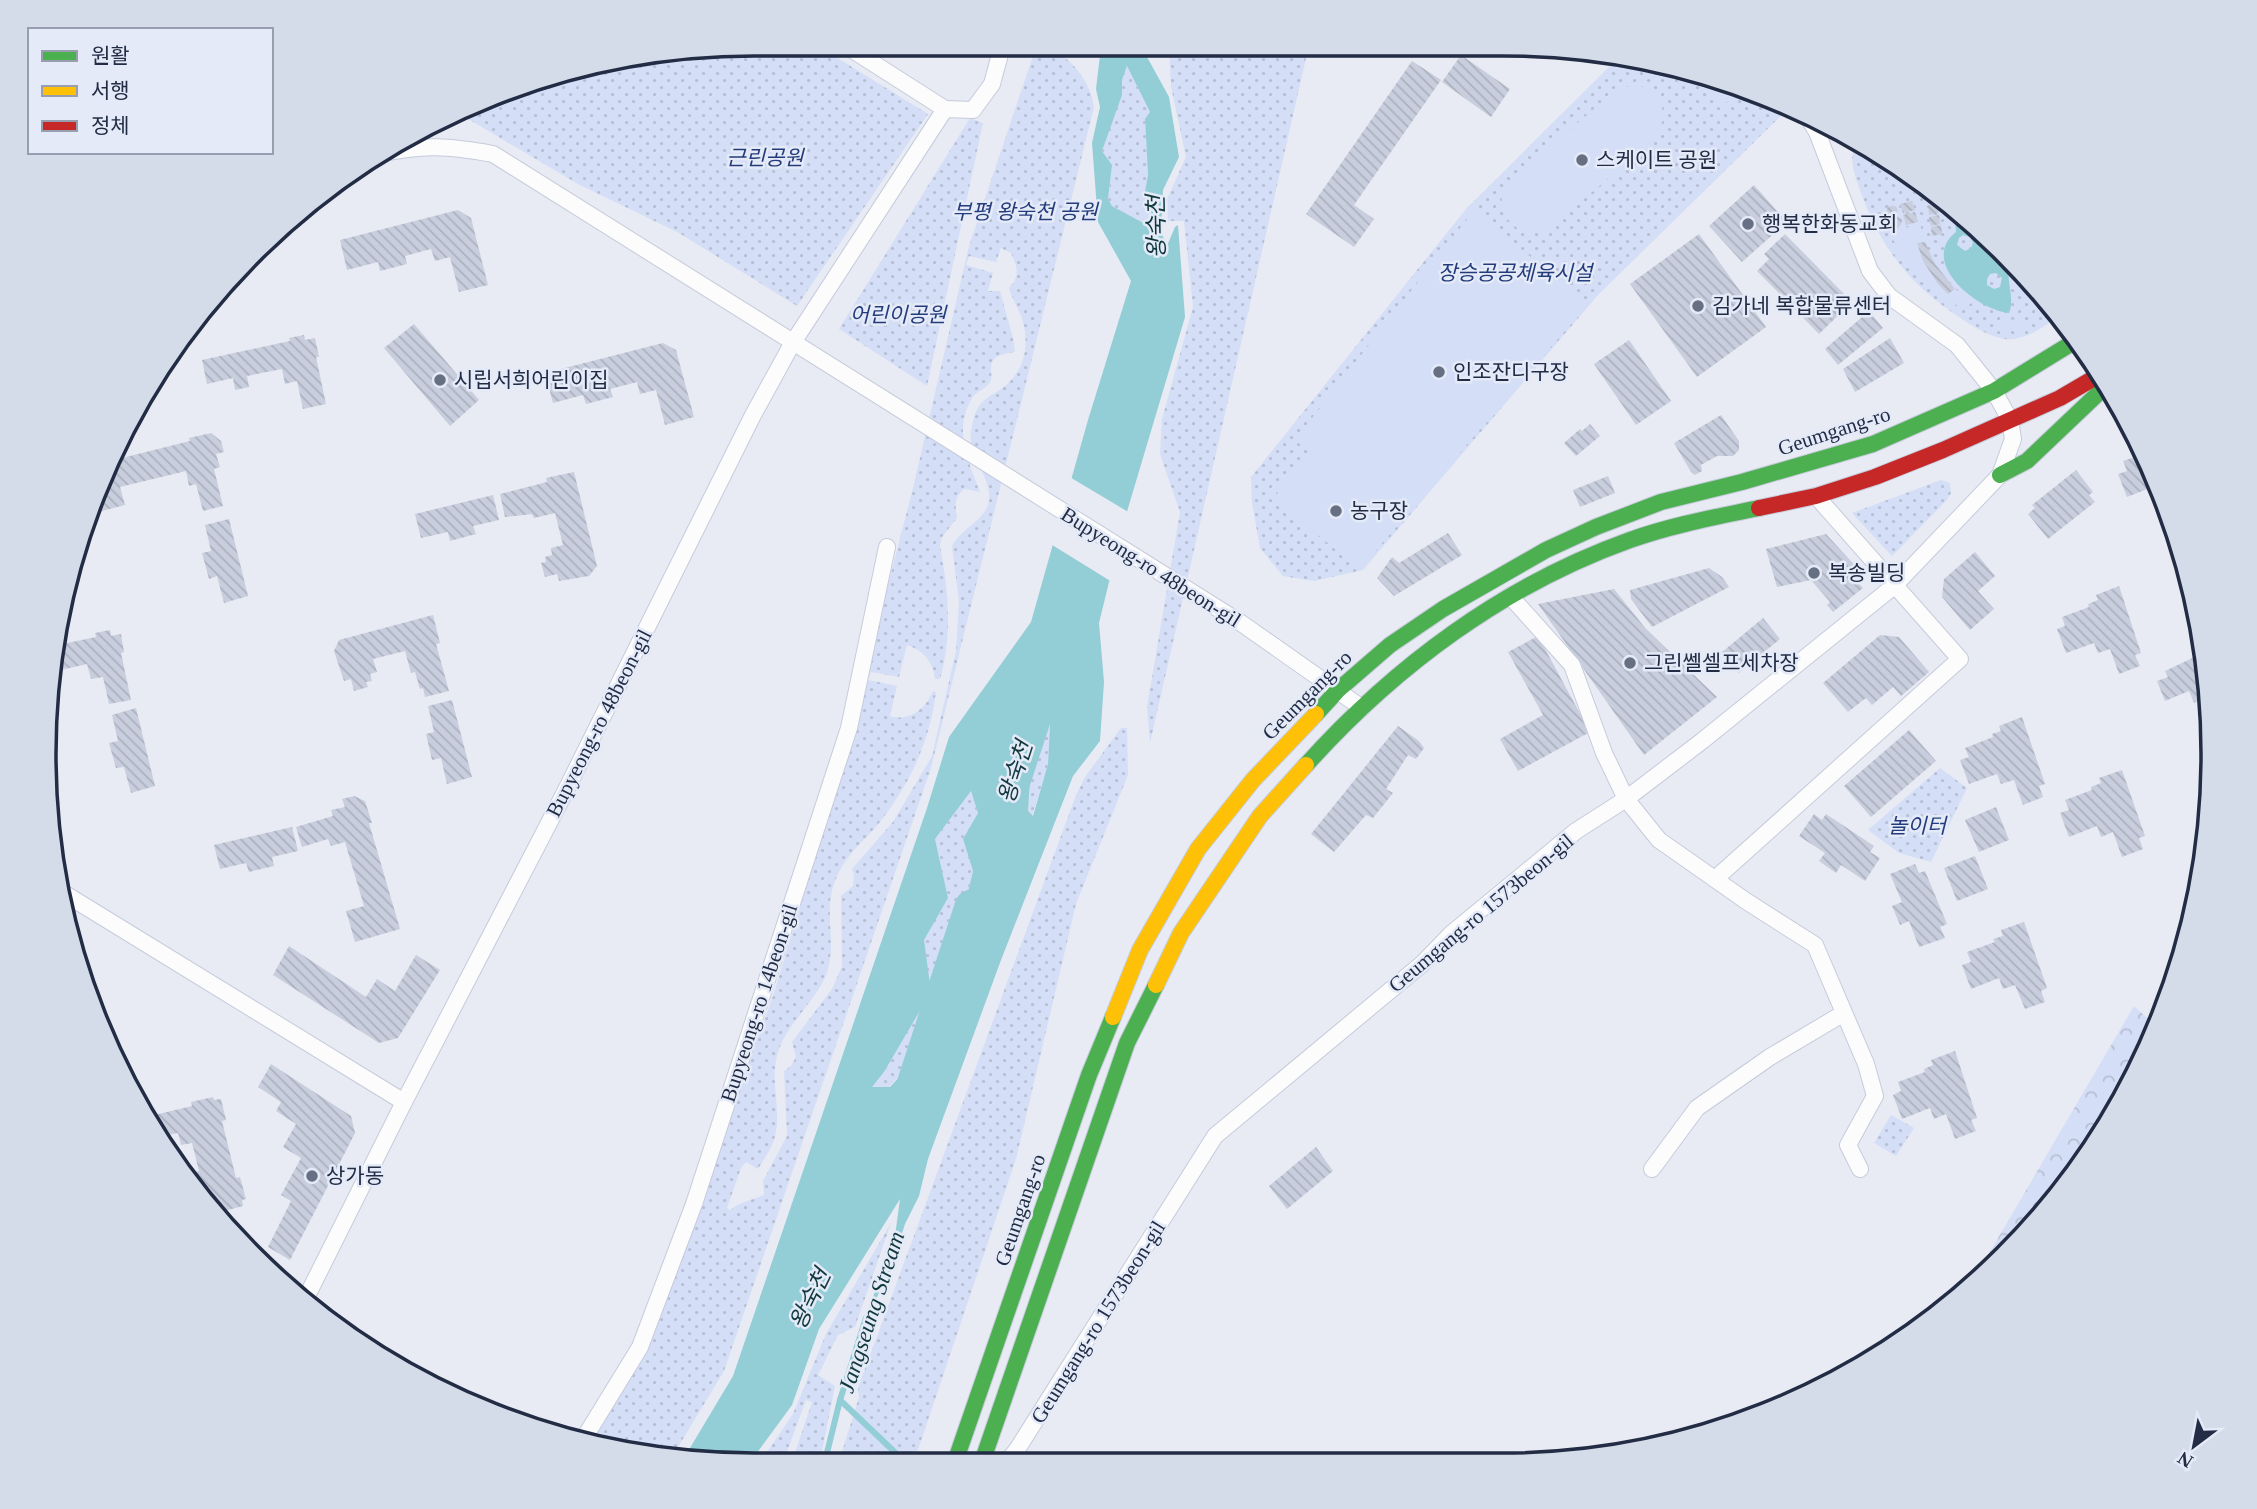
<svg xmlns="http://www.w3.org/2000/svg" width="2257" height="1509" font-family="'Times New Roman','Noto Sans KR',serif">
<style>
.grass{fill:url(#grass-dots);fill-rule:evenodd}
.forest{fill:url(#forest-crowns)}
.garden{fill:#d4def6}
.water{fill:#93cdd6;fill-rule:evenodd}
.pier{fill:#e8ebf3}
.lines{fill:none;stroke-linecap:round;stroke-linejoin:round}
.stream{stroke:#93cdd6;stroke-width:6}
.river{stroke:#93cdd6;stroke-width:35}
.building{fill:url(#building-back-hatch)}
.street-casing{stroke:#c5cbdb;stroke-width:18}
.fast-casing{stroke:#c5cbdb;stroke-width:18}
.slow-casing{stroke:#c5cbdb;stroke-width:18}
.jam-casing{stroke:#c5cbdb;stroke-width:18}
.street{stroke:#fcfcfd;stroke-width:16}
.fast{stroke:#4caf50;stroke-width:16}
.slow{stroke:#ffc107;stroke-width:16}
.jam{stroke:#c62828;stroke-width:16}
.poi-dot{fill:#677082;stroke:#e4eaf7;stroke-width:2.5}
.labels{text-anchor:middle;stroke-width:5;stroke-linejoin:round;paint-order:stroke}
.park-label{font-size:21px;font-style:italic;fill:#243c7b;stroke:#e4eaf7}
.poi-label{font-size:21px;fill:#222d45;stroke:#e4eaf7;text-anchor:start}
.street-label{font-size:21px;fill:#222d45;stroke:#e4eaf7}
.water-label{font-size:23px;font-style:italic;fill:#11393d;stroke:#e4eaf7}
.rim{fill:none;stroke:#222d45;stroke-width:3.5}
</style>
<defs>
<pattern id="grass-dots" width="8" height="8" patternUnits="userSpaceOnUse" patternTransform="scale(1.75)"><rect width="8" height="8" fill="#d4def6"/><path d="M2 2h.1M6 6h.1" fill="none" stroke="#b6bfd4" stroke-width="1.8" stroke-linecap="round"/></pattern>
<pattern id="forest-crowns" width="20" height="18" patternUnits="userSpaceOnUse" patternTransform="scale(1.75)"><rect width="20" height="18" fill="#d4def6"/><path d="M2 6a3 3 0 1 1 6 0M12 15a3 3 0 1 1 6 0" fill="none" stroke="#b6bfd4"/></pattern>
<pattern id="building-back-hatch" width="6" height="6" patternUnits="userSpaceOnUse" patternTransform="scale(1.75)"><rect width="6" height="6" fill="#c8cedd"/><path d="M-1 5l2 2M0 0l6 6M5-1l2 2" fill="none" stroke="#acb1bf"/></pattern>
</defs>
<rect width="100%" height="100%" fill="#e8ebf3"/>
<g class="grass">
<polygon points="1309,45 1150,743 1147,707 1180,512 1160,454 1162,419 1193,307 1184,221 1168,221 1167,199 1186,157 1171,87 1169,46"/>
<path d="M1036,47C1065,47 1091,80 1094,107L931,768L724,1371L672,1457L616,1452L591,1443L643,1358L658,1320L773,996L831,806L914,484L969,246ZM1001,248L1011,253C1017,266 1021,276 1009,288C1012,300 1020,310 1023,322C1030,348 1023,374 1001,389C990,396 980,400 975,414C973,421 970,432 971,440C972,461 992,479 989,501C985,521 961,528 952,546L959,602L956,651L932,756L893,822L852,869L854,875L853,886L841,896L842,966L832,989L792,1042L796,1057L791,1066L784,1071L787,1136L763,1181L764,1195L739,1204L730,1210L727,1208L741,1168L746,1162L758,1169C764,1159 772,1148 775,1136C782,1109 769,1081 778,1052C788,1020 823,996 829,965C835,938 824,908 835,881C846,852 866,841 883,818C912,780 930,739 936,692L933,691C925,709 910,722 890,716L897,686L868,680L871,672L899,677L907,645C923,650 933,661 935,679H940C953,633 948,591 940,545L942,537L957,518C955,507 954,495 965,489L980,492C968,460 953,431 972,398C976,391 989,388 991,380C992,376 991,373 991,369C991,355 1003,354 1015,352L1013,338L1000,291H988L993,273L966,265L969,256L996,262Z"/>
<polygon points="823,49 928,114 797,306 679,233 578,184 460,114 526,81 661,50"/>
<polygon points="1621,55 1641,57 1789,108 1598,295 1363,570 1314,581 1283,576 1260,548 1252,503 1251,477 1466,209"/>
<polygon points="1127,66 1150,112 1145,119 1148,175 1144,197 1152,217 1147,225 1112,206 1108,199 1112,165 1102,151 1121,95 1122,80"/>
<polygon points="970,118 983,123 927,386 839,329"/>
<path d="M1857,142L1935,190L2005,252L2058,317C2043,327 2025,341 2005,339C1991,337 1973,327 1962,319C1911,286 1882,250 1861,193C1855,175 1847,159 1857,142Z"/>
<polygon points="1941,480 1950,483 1951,493 1947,500 1892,556 1852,513"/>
<polygon points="1022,717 1050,725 1048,764 1032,817 1028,811 1029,781 1004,842 1001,835 1004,787 1002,760 1016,737"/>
<polygon points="1121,728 1127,728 1128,775 1076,904 1016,1159 919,1447 911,1465 838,1465 859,1397 858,1388 1076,795 1085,777"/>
<polygon points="1940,768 1967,788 1931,862 1899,853 1868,830"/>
<polygon points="971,791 978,813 963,839 973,871 959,930 956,989 937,1037 889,1087 871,1087 884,1072 931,992 923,940 948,898 935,839"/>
<polygon points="1891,1115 1914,1128 1896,1156 1874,1143"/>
<polygon points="891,1223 855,1327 838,1335 818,1375 835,1386 821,1456 815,1465 791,1465 812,1402 806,1400 782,1465 758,1465 793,1414 826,1334"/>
</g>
<polygon class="forest" points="2134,1006 2158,1028 2094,1149 2005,1257 1976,1281 1974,1279"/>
<g class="garden">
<polygon points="1701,78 1740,91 1724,104"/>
<path d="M1635,85C1665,90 1669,116 1655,139L1546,231C1516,241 1488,208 1509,181L1615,91L1621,88Z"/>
<polygon points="1474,210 1588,304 1360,569 1273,499 1309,451 1295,440"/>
<path d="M1920,224L1925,242L1917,244L1928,269L1948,294L1955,289L1973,302L1963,309C1928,288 1908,269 1889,232Z"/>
<polygon points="2004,317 2030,325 2023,330 2003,329"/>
</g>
<g class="water">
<path d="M1141,46L1169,97L1179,157L1163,190L1161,232L1167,246L1175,227L1178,225L1185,317L1123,525L1099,623L1104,682L1100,741L1073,776L1001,960L928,1159L919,1196L905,1224L890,1271L863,1325L895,1236L900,1199L819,1329L792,1405L748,1465L684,1458L733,1376L927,808L949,737L1031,622L1088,420L1131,281L1098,222L1092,143L1100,107L1096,89L1101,47ZM1127,66L1150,112L1145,119L1148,175L1144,197L1152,217L1147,225L1112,206L1108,199L1112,165L1102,151L1122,95V80ZM1022,717L1050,725L1048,764L1033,816L1028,811L1030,779L1004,841L1001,835L1004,787L1002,760L1016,737ZM971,791L978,813L963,839L973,871L959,930L956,989L937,1037L890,1087H872L884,1072L931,992L924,940L948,898L935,839Z"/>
<path d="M1945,200L1961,213L1965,225L1976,227C1980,242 1989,256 2007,254L2011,259C2003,276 2016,296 2009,313C1977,310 1918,262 1956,232L1955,217ZM1963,235L1970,237L1973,243L1971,248L1965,251L1957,245L1959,238ZM1996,273L2002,278L2000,287L1994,289L1987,285V279L1990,274Z"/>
</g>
<polygon class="pier" points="1068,476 1130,513 1112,582 1049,543"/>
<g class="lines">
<g class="stream">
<polyline points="866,1318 840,1400 903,1460"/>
<polyline points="824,1465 840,1400"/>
</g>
<g class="river">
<polyline points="988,857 1048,674"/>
<polyline points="911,1094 972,907"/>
</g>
</g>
<g class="building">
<polygon points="1461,55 1510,89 1491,117 1442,82"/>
<polygon points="1412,61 1441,80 1354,205 1374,219 1354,247 1306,214"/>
<polygon points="1754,185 1787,222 1742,262 1709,226"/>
<polygon points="1912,201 1915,210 1903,213 1900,204"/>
<polygon points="1937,205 1939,213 1929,215 1928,206"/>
<circle cx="1892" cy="211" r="5.5"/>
<polygon points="458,210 471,218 488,285 459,292 450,257 435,261 431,249 405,256 407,264 380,271 378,262 347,270 340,240"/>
<polygon points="1915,212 1918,222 1906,225 1903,215"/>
<polygon points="1939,215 1940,224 1931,226 1929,217"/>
<circle cx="1896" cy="222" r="5.5"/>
<polygon points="1941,225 1942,234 1932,236 1931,227"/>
<polygon points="1699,234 1766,327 1697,377 1630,284"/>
<polygon points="1785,234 1852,302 1819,334 1757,271 1769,259 1764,254"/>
<polygon points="1925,242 1935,264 1955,289 1948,294 1938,284 1923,261 1917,243"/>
<polygon points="1869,311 1883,328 1838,365 1825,349"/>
<polygon points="414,324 479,400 450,426 384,348"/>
<polygon points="304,335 305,340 315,338 319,357 316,357 326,404 303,409 297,381 285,384 282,369 247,376 249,387 235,390 233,378 207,384 202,360 290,341 289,338"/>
<polygon points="1890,338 1904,363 1855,392 1843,369"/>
<polygon points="1629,340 1671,401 1636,425 1594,364"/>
<polygon points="663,343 676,350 694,417 665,425 656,390 640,394 637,382 610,389 613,397 586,404 583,395 553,403 545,373"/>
<polygon points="1721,415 1739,441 1739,450 1733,456 1717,456 1701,465 1702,471 1695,475 1691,472 1674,443"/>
<polygon points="1590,424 1600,436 1576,456 1564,443 1580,429 1582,431"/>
<polygon points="211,433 221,441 224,452 216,454 220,467 214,469 223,506 203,511 196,484 189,486 186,471 120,487 125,505 94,513 91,503 98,483 110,461 190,441 189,438"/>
<polygon points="2144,454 2159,482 2163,495 2159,497 2155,486 2127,497 2118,474 2127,471 2123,461"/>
<polygon points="2076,470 2093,492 2089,495 2095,502 2048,539 2028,514 2035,508 2032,505"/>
<polygon points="574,472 597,566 589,576 559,581 557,574 545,577 541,563 546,562 545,557 552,555 551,548 563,545 555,513 534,518 532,514 505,517 500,494 547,482 546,478"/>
<polygon points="1608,476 1615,493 1580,507 1573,490"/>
<polygon points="493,495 499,520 473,526 476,534 450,541 448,532 421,538 415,514"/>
<polygon points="229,519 248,596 224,603 217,576 209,579 202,553 211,551 205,525"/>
<polygon points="1448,533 1462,555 1394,596 1377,578 1392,557 1399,563"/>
<polygon points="1826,534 1859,570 1852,576 1863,588 1833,612 1827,605 1830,602 1811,580 1777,587 1766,549"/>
<polygon points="1975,552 1995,576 1978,591 1994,609 1970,630 1942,597 1944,579"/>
<polygon points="1709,568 1722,577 1729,587 1652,627 1631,599 1630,590"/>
<polygon points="2119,586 2141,653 2135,655 2140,666 2119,674 2110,649 2098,653 2094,643 2066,653 2057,629 2065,626 2062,617 2089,607 2088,604 2098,600 2096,595"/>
<polygon points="1614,589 1646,629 1717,697 1644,755 1538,604"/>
<polygon points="433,615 440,643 436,644 449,691 425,697 423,688 420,689 415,672 411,673 405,651 373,659 377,672 370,674 372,681 366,682 368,687 354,691 351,679 344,681 334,651 339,640"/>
<polygon points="1763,618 1780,639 1739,673 1721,653"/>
<polygon points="110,630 111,636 121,634 124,652 121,653 131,700 109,704 103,677 91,679 87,664 52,672 55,682 49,683 53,646 96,637 95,633"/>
<polygon points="1880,635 1899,637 1929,672 1901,696 1893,687 1872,705 1866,698 1848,712 1823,683"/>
<polygon points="1538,636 1590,732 1518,771 1500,739 1543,715 1508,652"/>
<polygon points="2203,653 2208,706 2205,699 2194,703 2189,691 2165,701 2157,681 2168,677 2165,671"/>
<polygon points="452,700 472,777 447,784 441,758 432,760 426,734 434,732 428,706"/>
<polygon points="136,708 155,786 131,793 124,767 116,768 109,743 118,741 112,715"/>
<polygon points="2022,717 2045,784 2039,786 2043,797 2023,805 2014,780 2001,784 1997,774 1969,784 1960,760 1969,757 1965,748 1993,737 1992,734 2001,731 1999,726"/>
<polygon points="1398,726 1419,741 1424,748 1416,759 1408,755 1386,789 1393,793 1373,818 1366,815 1334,852 1311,834"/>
<polygon points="1909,730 1936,761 1871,817 1844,786"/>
<polygon points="2122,770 2145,836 2139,838 2143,849 2122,857 2113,832 2101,837 2097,826 2069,837 2060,813 2069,810 2065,800 2092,790 2091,787 2101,783 2099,778"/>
<polygon points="354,796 365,801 372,823 369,823 400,929 355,942 346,911 364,906 345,842 331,846 328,839 302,847 296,827 333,816 331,810 345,807 342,799"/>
<polygon points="1996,807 2009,840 1979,852 1965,820"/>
<polygon points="1814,814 1822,820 1826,814 1874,846 1870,852 1880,858 1865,881 1841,865 1836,873 1819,861 1825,853 1799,836"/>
<polygon points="292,827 298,851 272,857 274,866 249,872 246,863 220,869 214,845"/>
<polygon points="1975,856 1988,889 1957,901 1944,868"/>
<polygon points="1915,864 1919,873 1925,871 1947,924 1940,927 1945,938 1919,947 1909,921 1900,925 1892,906 1902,902 1890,874"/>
<polygon points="2024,922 2047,988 2041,991 2045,1002 2025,1009 2015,985 2003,989 1999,978 1971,989 1962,965 1971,962 1967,952 1995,942 1993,939 2003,936 2001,930"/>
<polygon points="289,946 366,997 377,979 395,991 416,955 440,970 398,1038 379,1043 273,975"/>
<polygon points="1955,1051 1977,1118 1971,1120 1976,1131 1955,1139 1946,1114 1934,1119 1930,1108 1902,1119 1893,1095 1901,1091 1898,1082 1925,1072 1924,1069 1933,1065 1931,1060"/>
<polygon points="271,1064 351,1116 355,1133 290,1260 268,1247 291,1201 281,1195 301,1158 283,1147 296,1124 276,1111 281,1102 258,1087"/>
<polygon points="213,1097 214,1100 221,1099 226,1120 222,1121 236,1178 240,1177 246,1199 242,1200 243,1206 224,1211 223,1206 215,1208 188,1174 199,1171 192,1143 181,1145 178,1133 160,1137 146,1117 192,1106 191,1102"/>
<polygon points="1316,1147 1333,1171 1287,1209 1269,1186"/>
</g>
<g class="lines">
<g class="street-casing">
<g id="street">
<polyline points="945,109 973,110 992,84 1002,47"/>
<polyline points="1805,113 1817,132"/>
<path d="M379,154C423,144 449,146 493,154L1241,623L1362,708"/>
<polyline points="1510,596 1572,665 1604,753 1626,799 1659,840 1746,901 1815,945 1866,1064 1875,1096 1848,1145 1860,1169"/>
<polyline points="1715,879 1960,659 1816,496"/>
<polyline points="57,889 404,1102"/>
<polyline points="1652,1169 1697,1108 1770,1057 1844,1013"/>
<polyline points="304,1302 404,1102 563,796 753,415 792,344 945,109 851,49"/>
<polyline points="583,1440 640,1347 694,1204 849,728 887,547"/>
<polyline points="1005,1465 1018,1448 1215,1136 1422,964 1451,934 1576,831 1626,799 1702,741 1894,586 2000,475 2013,439 2010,420 1994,391 1957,345 1889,296 1870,271 1817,132 1830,125"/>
</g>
</g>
<g class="fast-casing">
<g id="fast">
<polyline points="2000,475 2027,461 2107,385"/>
<polyline points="1316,714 1338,690 1390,645 1443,609 1546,550 1596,527 1661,502 1742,482 1873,444 1994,391 2077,340"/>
<path d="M1306,765C1395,666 1504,585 1630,540C1672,525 1716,517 1759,508"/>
<polyline points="954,1465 1089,1075 1113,1017"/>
<polyline points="981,1465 1127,1043 1156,985"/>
</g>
</g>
<g class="slow-casing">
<g id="slow">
<polyline points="1156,985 1181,933 1260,816 1306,765"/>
<polyline points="1113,1017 1140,950 1198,849 1253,780 1316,714"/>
</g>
</g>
<g class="jam-casing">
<polyline id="jam" points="1759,508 1816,496 1875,477 1943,450 2060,398 2101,374"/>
</g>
<use href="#street" class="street"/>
<use href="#fast" class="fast"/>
<use href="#slow" class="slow"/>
<use href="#jam" class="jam"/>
</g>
<g class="poi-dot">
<circle cx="1582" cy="160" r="7"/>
<circle cx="1748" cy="224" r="7"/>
<circle cx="1698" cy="306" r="7"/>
<circle cx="1439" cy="372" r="7"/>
<circle cx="440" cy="380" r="7"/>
<circle cx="1336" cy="511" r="7"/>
<circle cx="1814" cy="573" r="7"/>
<circle cx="1630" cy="663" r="7"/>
<circle cx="312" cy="1176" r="7"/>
</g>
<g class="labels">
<g class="park-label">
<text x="765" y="165">근린공원</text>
<text x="1025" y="219">부평 왕숙천 공원</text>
<text x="1515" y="280">장승공공체육시설</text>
<text x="898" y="322">어린이공원</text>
<text x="1917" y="833">놀이터</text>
</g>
<g class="poi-label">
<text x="1596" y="167">스케이트 공원</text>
<text x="1762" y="231">행복한화동교회</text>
<text x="1712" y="313">김가네 복합물류센터</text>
<text x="1453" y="379">인조잔디구장</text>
<text x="454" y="387">시립서희어린이집</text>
<text x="1350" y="518">농구장</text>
<text x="1828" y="580">복송빌딩</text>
<text x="1644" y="670">그린쎌셀프세차장</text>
<text x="326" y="1183">상가동</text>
</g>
<g class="street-label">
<text transform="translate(1834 431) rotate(-18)" y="7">Geumgang-ro</text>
<text transform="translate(1151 567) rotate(32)" y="7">Bupyeong-ro 48beon-gil</text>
<text transform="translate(1307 695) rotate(-45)" y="7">Geumgang-ro</text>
<text transform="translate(599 723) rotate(-63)" y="7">Bupyeong-ro 48beon-gil</text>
<text transform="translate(1481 913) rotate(-40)" y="7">Geumgang-ro 1573beon-gil</text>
<text transform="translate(759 1003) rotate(-72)" y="7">Bupyeong-ro 14beon-gil</text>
<text transform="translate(1020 1210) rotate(-71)" y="7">Geumgang-ro</text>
<text transform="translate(1098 1322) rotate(-58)" y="7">Geumgang-ro 1573beon-gil</text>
</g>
<g class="water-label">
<text transform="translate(1156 227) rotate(-91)" y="8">왕숙천</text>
<text transform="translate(1015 772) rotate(-72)" y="8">왕숙천</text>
<text transform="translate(810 1299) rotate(-64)" y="8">왕숙천</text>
<text transform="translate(871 1312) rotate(-72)" y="8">Jangseung Stream</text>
</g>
</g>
<path d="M0 0H2257V1509H0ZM754 56H1503A698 698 0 0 1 2201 754V755A698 698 0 0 1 1503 1453H754A698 698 0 0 1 56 755V754A698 698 0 0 1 754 56Z" fill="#d4dbe9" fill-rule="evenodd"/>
<path class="rim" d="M754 56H1503A698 698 0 0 1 2201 754V755A698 698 0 0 1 1503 1453H754A698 698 0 0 1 56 755V754A698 698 0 0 1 754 56Z"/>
<rect x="28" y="28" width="245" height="126" fill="#e4eaf7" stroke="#969eb0" stroke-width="2"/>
<rect x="42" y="51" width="35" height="10" fill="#4caf50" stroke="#969eb0" stroke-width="2"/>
<text x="91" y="63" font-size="21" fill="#222d45">원활</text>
<rect x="42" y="86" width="35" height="10" fill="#ffc107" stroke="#969eb0" stroke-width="2"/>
<text x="91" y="98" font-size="21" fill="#222d45">서행</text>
<rect x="42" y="121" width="35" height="10" fill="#c62828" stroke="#969eb0" stroke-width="2"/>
<text x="91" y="133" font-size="21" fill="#222d45">정체</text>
<g transform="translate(2194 1446) rotate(212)" stroke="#e4eaf7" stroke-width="5" paint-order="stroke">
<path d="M0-5L12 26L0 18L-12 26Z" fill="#222d45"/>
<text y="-10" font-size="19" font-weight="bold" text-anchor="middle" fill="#222d45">N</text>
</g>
</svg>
